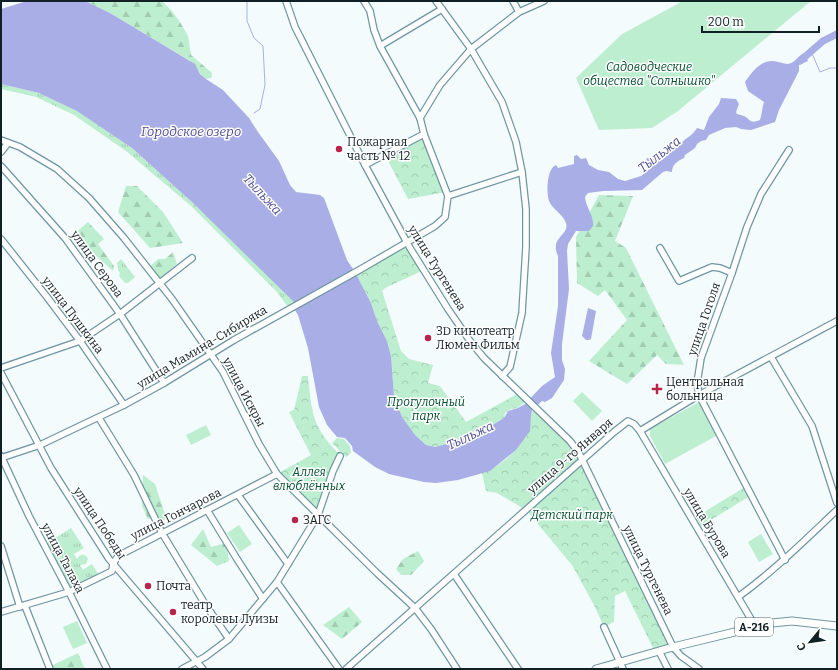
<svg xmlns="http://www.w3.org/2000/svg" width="838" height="670" font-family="Bitter,serif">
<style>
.grass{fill:url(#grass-tufts)}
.forest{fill:url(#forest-firs)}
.park{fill:url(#park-crowns)}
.garden{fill:#beeed0}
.water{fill:#a9aee6}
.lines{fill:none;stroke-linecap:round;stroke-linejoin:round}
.stream{stroke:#a9aee6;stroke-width:1}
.river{stroke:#a9aee6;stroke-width:7}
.minor-casing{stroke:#7096a2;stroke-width:8}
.major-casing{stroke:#7096a2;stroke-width:9}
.minor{stroke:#fff;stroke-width:5.5}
.major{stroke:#fff;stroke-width:7}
.poi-dot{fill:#b7254a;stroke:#fff;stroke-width:1.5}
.labels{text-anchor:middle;stroke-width:3;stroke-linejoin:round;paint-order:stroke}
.shield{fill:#fff;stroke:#586366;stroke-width:1}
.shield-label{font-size:11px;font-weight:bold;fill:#102024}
.park-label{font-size:12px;font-style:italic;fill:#004e2e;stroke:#fff}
.poi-label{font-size:12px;fill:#102024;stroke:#fff;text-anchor:start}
.street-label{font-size:12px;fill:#102024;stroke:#fff}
.water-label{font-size:13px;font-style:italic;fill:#4c4d92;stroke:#fff}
</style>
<defs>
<pattern id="grass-tufts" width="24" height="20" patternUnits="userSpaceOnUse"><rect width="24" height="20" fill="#beeed0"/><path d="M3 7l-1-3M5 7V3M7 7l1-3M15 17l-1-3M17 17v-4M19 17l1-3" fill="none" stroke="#a2ccb2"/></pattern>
<pattern id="forest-firs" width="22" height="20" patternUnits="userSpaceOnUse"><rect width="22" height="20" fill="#beeed0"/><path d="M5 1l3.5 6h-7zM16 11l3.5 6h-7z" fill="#a2ccb2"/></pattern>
<pattern id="park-crowns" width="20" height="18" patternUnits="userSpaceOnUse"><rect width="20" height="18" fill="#beeed0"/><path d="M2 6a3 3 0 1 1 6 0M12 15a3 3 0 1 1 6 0" fill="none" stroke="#a2ccb2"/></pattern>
</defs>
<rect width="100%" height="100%" fill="#f3fbfd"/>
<g class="grass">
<polygon points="1,84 39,93 77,110 132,148 193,203 292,298 295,302 293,307 288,307 276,291 191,206 126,151 74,115 36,97 1,89"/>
<polygon points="121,259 135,277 128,283 125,283 119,276 120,273 118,270 117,263"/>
<path d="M71,528L84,548L74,554L77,559C80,554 85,553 88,559L86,564L80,565L83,570L92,564L100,577L69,592L44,545Z"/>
</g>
<g class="forest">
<path d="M85,1H162L172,11L180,22L188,36L191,55L212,73L211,78L206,79C197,72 197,66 189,60L110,13Z"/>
<polygon points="126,186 137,186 163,212 183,243 150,248 118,212"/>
<polygon points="599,195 633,196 615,241 626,248 684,365 666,364 657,355 627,384 589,361 627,320 605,290 598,296 577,283 576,237"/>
<polygon points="88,222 104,239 98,244 114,266 113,271 73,235"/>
<polygon points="173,252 177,264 161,278 145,271 158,259 165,259"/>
<polygon points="143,475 155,484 167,520 148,519 142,506"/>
<polygon points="203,529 211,547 226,543 229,561 217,566 191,545"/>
<polygon points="418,551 424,561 411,575 401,575 396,569 403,559"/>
<polygon points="349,607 362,622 342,639 323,625"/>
<polygon points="78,653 85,669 52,669 51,666"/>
</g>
<g class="park">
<polygon points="424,134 446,192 408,199 385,155"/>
<polygon points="407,242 424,270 385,288 382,291 401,351 409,359 433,365 428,383 440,386 466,422 519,393 527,401 517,408 511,409 505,413 504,418 494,424 470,436 435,447 426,445 414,435 402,417 394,396 391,356 387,341 377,321 371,303 355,272"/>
<path d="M302,376H308C312,415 312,426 340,455L318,515L277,474L311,455L289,412L294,410Z"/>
<path d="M535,408L579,453L673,647L655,652L625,591L615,596L614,622L604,627L594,605L572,565L526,510L497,493L486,491L482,473C493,470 508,458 516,450C520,446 528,429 530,423C532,417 530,413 535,408Z"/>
<polygon points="337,438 344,439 350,446 351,453 346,457 332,443"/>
<polygon points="745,487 750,496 701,526 696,517"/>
</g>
<g class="garden">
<polygon points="683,1 811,1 678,111 652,128 599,130 576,78 622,34"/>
<polygon points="582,392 602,411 592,421 573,401"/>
<polygon points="699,402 718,435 665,464 650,436 650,429"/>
<polygon points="206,425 211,435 191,445 186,435"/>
<polygon points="239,525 252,544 240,552 227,533"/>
<polygon points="761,534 773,554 759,562 748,542"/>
<polygon points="77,621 87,643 73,649 63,627"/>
</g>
<g class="water">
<path d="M27,1H85L110,13L195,64L200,74L206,79L223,90L249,118L258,132L279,161L290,185L296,192L320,195L324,198L347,260L355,272L371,303L377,321L387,341L391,356L394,396L402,417L415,435L426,445L435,447L449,443L470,436L494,424L504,418L508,411L518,408L525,404L542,386L555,377L551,353L558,306V256C549,237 570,235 566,223C563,214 553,210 549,201C546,192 547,168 556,165L558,168L574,164V156L577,155L581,159L586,158L589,165L598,170L609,172L618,179L625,181L641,176L648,170L645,164L647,158C651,158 652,158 656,160C663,163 669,153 673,148H678C682,139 692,137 697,128L704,130L709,117L719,104L721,98L736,99L739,104L736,112L737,114C739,115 742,115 744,116C751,120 750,124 760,120C762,114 762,108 764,102L748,91L745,82C752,72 760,61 772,61C778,61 783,64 788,64C795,63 799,55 804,53L808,61L799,65V71L779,110L775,122L751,130L741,129L736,127L725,128L709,135L706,140L701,141L697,144L695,148L685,155L684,158C677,161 672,165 672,172L666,171L663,172L642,190L603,191L588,193L585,197C586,208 594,215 593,226L589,231H576L568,244L567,251L569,289L562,344V360L565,369L564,380L552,398L545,402L542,401L532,410L531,416L530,431L516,450L490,471L458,480L436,483L424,482L389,474L375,467L353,451L352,446L345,438L337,437L327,425L319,407L308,348L298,315L293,307L294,302L193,203L132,148L77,111L39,93L1,84V9Z"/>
<polygon points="588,308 596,311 591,339 589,340 586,340 582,336"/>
</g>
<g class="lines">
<g class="stream">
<polyline points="247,1 247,21 254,38 263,46 265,85 260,109 254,113"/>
<polyline points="811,51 820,72 830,68 837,68"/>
</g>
<polyline class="river" points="800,61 823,41 837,34"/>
<g class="minor-casing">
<g id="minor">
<polyline points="286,1 295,27 365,165 410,248 448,309 470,341 484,358 570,441 579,453 673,647 681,656 699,669"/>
<polyline points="436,1 471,49 502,102 516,142 522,172 526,209 526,247 522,313 510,367 502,376"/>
<polyline points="513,1 519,12"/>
<polyline points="380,46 442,9"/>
<polyline points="420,118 440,85 471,49 519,12 544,1"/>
<polyline points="1,140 20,147 57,169 89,198 124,238 172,299 223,372 259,444 277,474 377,573 415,608 431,629 457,669"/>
<polyline points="1,152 8,143"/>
<polyline points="365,165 424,134"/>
<polyline points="1,166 65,238 120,314 164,383"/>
<polyline points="448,196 522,172"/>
<polyline points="1,239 47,297 80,341 124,405"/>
<polyline points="660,248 679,281 712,267 720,268 732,273"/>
<polyline points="771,357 812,426 837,503"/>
<polyline points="1,368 80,341 120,314 192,258"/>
<polyline points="1,373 51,468 109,559 203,669"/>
<polyline points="99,418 134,475 162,533 205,604 229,639"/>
<polyline points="640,431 699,395 837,321"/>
<polyline points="1,456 29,516 69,592 107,669"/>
<polyline points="1,458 40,445 124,405 164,383 234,340 361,269 435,226 445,217 448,196 424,134 420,118 380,46 374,30 370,11 364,1"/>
<polyline points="238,495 288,564"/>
<polyline points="207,510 237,559 263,599"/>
<polyline points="1,546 20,607"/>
<polyline points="785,560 699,395 697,383 701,358 732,273 747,227 761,194 789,150"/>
<polyline points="454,574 518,669"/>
<polyline points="277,582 339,669"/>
<path d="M738,597C774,571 805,540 837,510"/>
<polyline points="25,606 50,669"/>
<polyline points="1,612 69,592 108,573 112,571 113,564 118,556 277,474"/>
<polyline points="604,627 623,669"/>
<polyline points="659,651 668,669"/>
<polyline points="182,669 205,657 229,639 277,582 318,515 333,471 340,456"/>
<polyline points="346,669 614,432 628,421 634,424 640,431 755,626"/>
</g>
</g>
<g class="major-casing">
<polyline id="major" points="596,669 673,647 772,623 792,621 837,626"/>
</g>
<use href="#minor" class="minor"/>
<use href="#major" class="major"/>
</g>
<g class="poi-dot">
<circle cx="339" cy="149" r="4"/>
<circle cx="428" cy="338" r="4"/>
<path d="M655 383h4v4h4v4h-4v4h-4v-4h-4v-4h4z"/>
<circle cx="295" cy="520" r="4"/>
<circle cx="148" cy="586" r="4"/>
<circle cx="173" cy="612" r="4"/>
</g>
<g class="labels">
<rect class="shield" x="735" y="618" width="38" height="18" rx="3"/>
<g class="shield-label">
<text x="754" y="631">А-216</text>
</g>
<g class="park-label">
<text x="649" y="71">Садоводческие<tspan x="649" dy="14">общества "Солнышко"</tspan></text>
<text x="426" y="406">Прогулочный<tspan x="426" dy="14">парк</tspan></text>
<text x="309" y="476">Аллея<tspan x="309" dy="14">влюблённых</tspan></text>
<text x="572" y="519">Детский парк</text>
</g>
<g class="poi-label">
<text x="347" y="146">Пожарная<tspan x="347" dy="14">часть № 12</tspan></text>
<text x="436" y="335">3D кинотеатр<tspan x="436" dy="14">Люмен Фильм</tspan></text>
<text x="666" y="386">Центральная<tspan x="666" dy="14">больница</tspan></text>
<text x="303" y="524">ЗАГС</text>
<text x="156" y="590">Почта</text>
<text x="181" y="609">театр<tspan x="181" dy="14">королевы Луизы</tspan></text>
</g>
<g class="street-label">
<text transform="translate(97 264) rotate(54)" y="4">улица Серова</text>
<text transform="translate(437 268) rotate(58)" y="4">улица Тургенева</text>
<text transform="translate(73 315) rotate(53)" y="4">улица Пушкина</text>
<text transform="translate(704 319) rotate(-71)" y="4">улица Гоголя</text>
<text transform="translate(202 347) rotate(-31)" y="4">улица Мамина-Сибиряка</text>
<text transform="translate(244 392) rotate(62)" y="4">улица Искры</text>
<text transform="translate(570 456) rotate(-41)" y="4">улица 9-го Января</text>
<text transform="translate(176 514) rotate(-27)" y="4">улица Гончарова</text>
<text transform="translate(100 523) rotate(56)" y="4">улица Победы</text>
<text transform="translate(707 523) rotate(59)" y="4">улица Бурова</text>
<text transform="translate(63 558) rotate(62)" y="4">улица Талаха</text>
<text transform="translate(648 570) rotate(64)" y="4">улица Тургенева</text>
</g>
<g class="water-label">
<text x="191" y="136">Городское озеро</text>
<text transform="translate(659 154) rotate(-38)" y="5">Тыльжа</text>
<text transform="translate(263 194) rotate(47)" y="5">Тыльжа</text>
<text transform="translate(470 435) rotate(-25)" y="5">Тыльжа</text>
</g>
</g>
<rect width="838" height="670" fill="none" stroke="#102024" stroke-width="4"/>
<g transform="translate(810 642) rotate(241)" stroke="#ffffff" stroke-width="3" paint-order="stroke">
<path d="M0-3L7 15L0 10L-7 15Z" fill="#102024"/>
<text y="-6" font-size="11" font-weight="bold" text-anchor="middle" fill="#102024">С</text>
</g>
<path d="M702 26v6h117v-6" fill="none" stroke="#102024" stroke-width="2"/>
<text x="708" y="26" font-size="12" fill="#102024" stroke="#ffffff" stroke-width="3" paint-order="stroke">200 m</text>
</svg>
